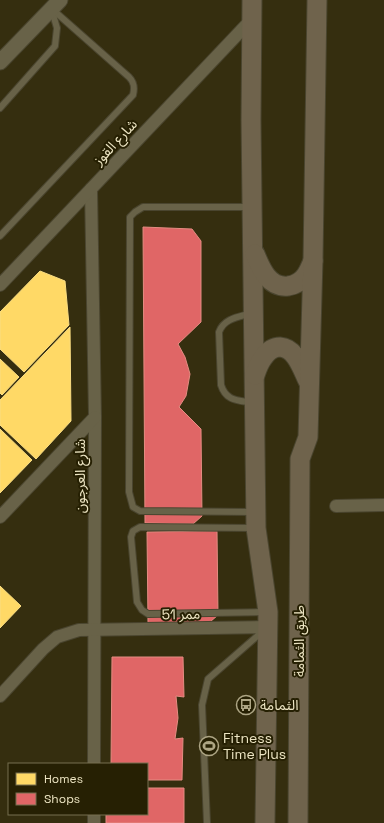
<svg xmlns="http://www.w3.org/2000/svg" width="384" height="823" font-family="'Space Grotesk','Noto Sans Arabic',sans-serif">
<style>
.homes{fill:#ffd966;stroke:#fadd82}
.shops{fill:#e06666;stroke:#e48c82}
.lines{fill:none;stroke-linecap:round;stroke-linejoin:round}
.service-casing{stroke:#4a452f;stroke-width:8}
.minor-casing{stroke:#4a452f;stroke-width:14}
.tertiary-casing{stroke:#4a452f;stroke-width:17}
.primary-casing{stroke:#4a452f;stroke-width:21}
.service{stroke:#686248;stroke-width:6}
.minor{stroke:#686248;stroke-width:12}
.tertiary{stroke:#686248;stroke-width:15}
.primary{stroke:#6f634c;stroke-width:19}
.labels{text-anchor:middle;stroke-width:4;stroke-linejoin:round;paint-order:stroke}
.street-label{font-size:14px;fill:#ede5c3;stroke:#262003}
.poi-label{font-size:14px;fill:#ede5c3;stroke:#262003;text-anchor:start}
</style>
<rect width="100%" height="100%" fill="#352e0f"/>
<g class="homes">
<polygon points="40,271 65,281 69,325 24,372 0,349 0,312"/>
<polygon points="70,327 71,421 36,459 0,425 0,400"/>
<polygon points="0,359 19,377 2,395 0,393"/>
<polygon points="0,429 32,460 0,493"/>
<polygon points="0,586 21,606 0,628"/>
</g>
<g class="shops">
<polygon points="143,227 192,229 201,241 201,322 178,344 185,357 190,374 186,396 179,407 201,429 202,516 193,524 145,523"/>
<polygon points="217,531 218,615 210,622 148,623 147,532"/>
<polygon points="112,657 183,657 184,697 176,696 178,718 175,739 183,738 182,780 147,780 147,764 111,764"/>
<polygon points="147,788 184,788 184,823 106,823 106,814 147,814"/>
</g>
<g class="lines">
<g class="service-casing">
<g id="service">
<polyline points="0,108 55,46 57,28 52,11"/>
<polyline points="249,207 143,207 135,212 130,217 129,492 133,507 140,511 254,512"/>
<path d="M0,236L133,95C135,87 134,82 129,77L52,9"/>
<path d="M252,313C239,317 224,318 219,332L221,385C226,401 237,400 253,403"/>
<polyline points="254,528 140,527 133,531 131,537 137,602 142,610 148,614 266,612"/>
<polyline points="207,823 202,705 208,679 263,631"/>
</g>
</g>
<g class="minor-casing">
<g id="minor">
<polyline points="91,189 95,417 94,764"/>
<polyline points="0,285 252,19"/>
<polyline points="336,506 384,505"/>
<polyline points="0,517 95,417"/>
<polyline points="0,696 43,649 57,637 79,630 268,627"/>
<polyline points="94,823 94,814"/>
</g>
</g>
<g class="tertiary-casing">
<polyline id="tertiary" points="0,62 60,0"/>
</g>
<g class="primary-casing">
<g id="primary">
<polyline points="252,0 251,120 256,528 268,612 265,823"/>
<path d="M255,254C261,269 269,288 288,286C295,285 302,281 306,275C309,271 311,265 313,261"/>
<path d="M255,375C257,369 259,363 263,358C267,352 273,347 280,347C296,348 302,369 308,381"/>
<polyline points="298,823 300,459 308,437 313,260 317,0"/>
</g>
</g>
<use href="#service" class="service"/>
<use href="#minor" class="minor"/>
<use href="#tertiary" class="tertiary"/>
<use href="#primary" class="primary"/>
</g>
<defs>
<g id="bus-ring" transform="scale(1)"><circle r="9.5" fill="#262003" stroke="#ada584" stroke-width="1.5"/><path d="M-5-6H5V4H4V6H2V4H-2V6H-4V4H-5ZM-3.5-4V0h7V-4ZM-3.5 1.2v1.5H-2V1.2ZM2 1.2v1.5H3.5V1.2Z" fill="#ada584"/></g>
<g id="stadium-ring" transform="scale(1)"><circle r="9.5" fill="#262003" stroke="#ada584" stroke-width="1.5"/><path d="M0-5a6.5 5 0 1 0 0 10a6.5 5 0 1 0 0-10ZM-3.5-1.8h7v3.6h-7Z" fill="#ada584"/></g>
</defs>
<g fill-rule="evenodd">
<use href="#bus-ring" x="246" y="705"/>
<use href="#stadium-ring" x="209" y="746"/>
</g>
<g class="labels">
<g class="street-label">
<text transform="translate(115 142) rotate(-47)" y="5">شارع القوز</text>
<text transform="translate(80 476) rotate(-90)" y="5">شارع العرجون</text>
<text transform="translate(181 614) rotate(-1)" y="5">ممر 51</text>
<text transform="translate(299 641) rotate(-90)" y="5">طريق الثمامة</text>
</g>
<g class="poi-label">
<text x="260" y="710">الثمامة</text>
<text x="223" y="743">Fitness<tspan x="223" dy="16">Time Plus</tspan></text>
</g>
</g>
<rect x="8" y="763" width="140" height="52" fill="#262003" stroke="#766f50"/>
<rect x="16" y="773" width="20" height="12" fill="#ffd966" stroke="#766f50"/>
<text x="44" y="783" font-size="12" fill="#ede5c3">Homes</text>
<rect x="16" y="793" width="20" height="12" fill="#e06666" stroke="#766f50"/>
<text x="44" y="803" font-size="12" fill="#ede5c3">Shops</text>
</svg>
